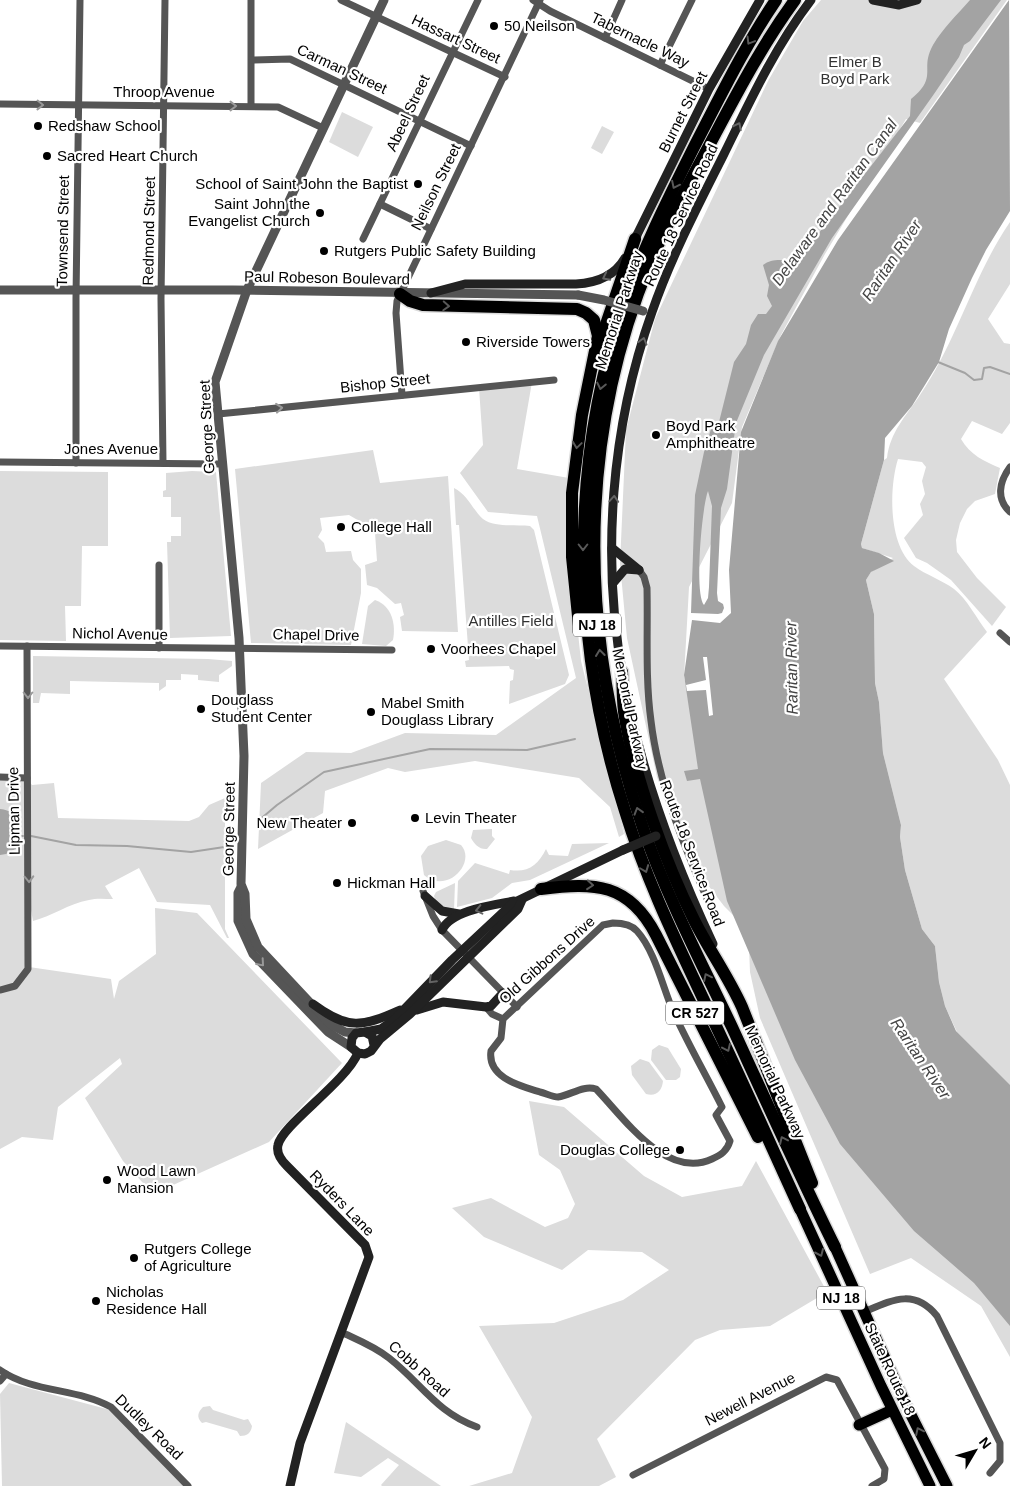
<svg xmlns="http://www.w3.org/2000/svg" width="1010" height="1486" font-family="Helvetica,sans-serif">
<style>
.green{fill:#dcdcdc}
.water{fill:#a3a3a3;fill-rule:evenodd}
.pier{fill:#fff}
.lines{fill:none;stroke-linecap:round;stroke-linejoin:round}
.stream{stroke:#a3a3a3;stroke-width:2}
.trunk-casing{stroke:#dbdbdb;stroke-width:14}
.motorway-casing{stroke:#dbdbdb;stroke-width:15}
.minor{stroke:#555;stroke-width:7}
.tertiary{stroke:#555;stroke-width:9}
.secondary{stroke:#222;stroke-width:9}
.trunk{stroke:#000;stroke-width:11}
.motorway{stroke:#000;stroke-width:12}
.tertiary-bridge{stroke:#555;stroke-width:9}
.secondary-bridge{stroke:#222;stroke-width:9}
.oneway{stroke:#595959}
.oneway2{stroke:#999}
.oneway3{stroke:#646464}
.poi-dot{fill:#000;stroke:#fff;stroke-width:2}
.labels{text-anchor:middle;stroke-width:4.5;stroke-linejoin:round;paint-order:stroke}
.shield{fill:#fff;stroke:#4c4c4c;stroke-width:1}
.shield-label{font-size:14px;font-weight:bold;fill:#000}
.poi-label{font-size:15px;fill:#000;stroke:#fff;text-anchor:start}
.street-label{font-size:15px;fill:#000;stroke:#fff}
.park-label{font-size:15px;fill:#333;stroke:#fff}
.water-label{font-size:16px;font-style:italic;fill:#444;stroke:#fff}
</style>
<rect width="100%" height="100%" fill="#fff"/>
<g class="green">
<polygon points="821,0 1007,0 920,123 906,119 825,254 781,335 742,427 732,503 689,587 684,677 734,916 724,906 685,855 657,777 627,638 620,564 626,430 655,319 768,81 803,21"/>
<polygon points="342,112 373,127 358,157 329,142"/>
<polygon points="602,126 614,132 602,154 591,148"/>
<path d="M1010,222V284L988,319L1004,343L1010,344V423L1002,434L972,421L961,439C970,455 984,461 1000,468L995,494L975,501L967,509L960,523L956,540L957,552L977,578L1006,607L992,626L951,580L927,563L916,558L904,538L923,515L920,504L925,494L922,481L926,467L922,462L898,459C889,487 888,546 914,566C926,575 942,580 954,589C967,599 977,619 987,632L944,679L998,760L1010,785V1086L957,1032L945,1006L939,982L935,946L922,929L905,870L900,837L901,825L883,753L879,702L875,683L874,614L866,580L871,572L893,558L862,548L861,544L884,460L887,458C890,432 906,416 920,395C957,341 973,276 1010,222Z"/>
<polygon points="532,382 517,469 569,478 567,529 581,661 624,834 619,837 610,807 579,778 475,761 405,772 388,768 325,791 323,813 258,849 261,783 306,752 351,753 405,733 496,735 576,678 537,516 488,512 460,473 483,445 479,388"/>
<polygon points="373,450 380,483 448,476 458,632 402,631 400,617 404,615 401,603 395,604 377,588 367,585 365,565 377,561 375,533 364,533 361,522 349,515 320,518 322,530 318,537 324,543 326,552 351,551 353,560 361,569 361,593 351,645 251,643 235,469"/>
<polygon points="0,471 108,472 108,546 82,546 81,606 65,606 66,641 0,640"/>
<polygon points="192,471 216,472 231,636 170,638 167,542 171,542 171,536 181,536 181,517 171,517 171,497 163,497 163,491 166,490 166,473"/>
<path d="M454,488C468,495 472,509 483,519C495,528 516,524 530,526L534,530L569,675L565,684L509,704L510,681L513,680L514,670L510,669L509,666L466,667L465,661L469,660L459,525H456Z"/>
<path d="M375,600C392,606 396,624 393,640L386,646L362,644L368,606Z"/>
<polygon points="33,656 208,659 232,661 232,666 219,675 219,682 198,680 198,675 181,674 181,680 166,680 166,686 159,691 159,683 70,681 70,694 41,693 39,703 33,703"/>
<path d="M0,779H27L32,785L54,783L58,818L189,821L199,817L209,805L225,798V929L229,938H227L210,905L157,902L139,868L105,886L113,899C105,899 96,898 89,900C68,904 52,916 33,921L30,904L29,967L111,979L114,999L119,981L156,954L155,908L197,913L342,1063L269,1142L153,1194L123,1161L85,1098L122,1064L120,1058L58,1107L53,1140L22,1137L0,1149Z"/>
<path d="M492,829V836L495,839L487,849C480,850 474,844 471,838L473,830Z"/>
<path d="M446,840L461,845C477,863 446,895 424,875L421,856L428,846Z"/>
<path d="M609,843L530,880L512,883L492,898L457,907L458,881L475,863L509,874L510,870C528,873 538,865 546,849L549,855L568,856L572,844Z"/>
<path d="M455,883L454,910C445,909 436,905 434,896L436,892Z"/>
<polygon points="749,947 1010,1320 1010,1357 981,1306 911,1258 870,1274 760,1018 750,972"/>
<polygon points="659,1045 668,1048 681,1069 680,1077 676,1080 666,1080 651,1060 652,1050"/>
<path d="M640,1059L649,1062L663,1081C662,1091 656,1097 646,1094L632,1075L631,1066Z"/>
<polygon points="529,1101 564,1107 644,1176 682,1197 742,1186 756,1161 827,1292 770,1326 720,1330 695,1340 597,1439 616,1477 599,1486 469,1486 512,1473 532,1417 479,1326 554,1323 623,1300 669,1270 642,1252 588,1250 562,1270 484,1237 452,1208 491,1198 545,1227 568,1218 575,1204 560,1170 539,1155"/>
<polygon points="9,1383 114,1411 187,1486 2,1486 0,1394"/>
<path d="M210,1406L213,1410L244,1420L248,1419L252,1426C251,1433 247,1436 240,1436L237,1431L206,1422L202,1423C196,1417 198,1412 203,1407Z"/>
<polygon points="346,1422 441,1486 382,1486 381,1485 399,1465 388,1458 361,1477 334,1473"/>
</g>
<g class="water">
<path d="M970,0H1001L970,41L964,45L959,57L934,94L832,238L764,355L736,423L727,489L721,508L717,593L718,601L723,604L724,608L722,613L718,614L691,613L695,495L704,452L711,429L719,422L734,362L746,344L751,325L758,314H766L772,306L767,296L769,285L763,265C773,257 786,261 797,261L910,116L911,99C939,76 919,70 933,45C943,28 957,15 970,0ZM708,491L712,506L709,587L708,598L704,605C694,594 702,506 708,491Z"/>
<polygon points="1009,0 1010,211 986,250 972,278 949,329 939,362 912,406 885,438 884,460 861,544 862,548 879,553 894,561 871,572 866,580 874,614 875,683 879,702 883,753 901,825 900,837 905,870 922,929 935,946 939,982 945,1006 956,1031 1010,1085 1010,1326 974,1283 914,1231 840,1144 795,1060 727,901 700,779 687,781 684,771 698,769 684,675 692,620 720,623 731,613 729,570 741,432 778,341 838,240"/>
<path d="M0,809C21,811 21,830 19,847L6,854L0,855Z"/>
</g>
<polygon class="pier" points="703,657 707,657 713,715 709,716 706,690 687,691 686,685 706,680"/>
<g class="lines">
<g class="stream">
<polyline points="938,362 965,373 974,380 982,379 984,368 990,367 1010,374"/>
<polyline points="257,822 277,805 324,772 430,749 527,750 575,739"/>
<polyline points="22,836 23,836"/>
<polyline points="31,836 76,845 127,846 191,852 231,846 235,842"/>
</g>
<g class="trunk-casing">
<g id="trunk">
<polyline points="800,1209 881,1386 930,1486"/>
<polyline points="835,1247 906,1405 947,1486"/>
<polyline points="859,1425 892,1410"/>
</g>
</g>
<g class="motorway-casing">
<g id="motorway">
<path d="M776,0C744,47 720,97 694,147C669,197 643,248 625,301C568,466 572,646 625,811C648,886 683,955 716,1026C745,1087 772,1148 800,1209"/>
<path d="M795,0C759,49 732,103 703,157C684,192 665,228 649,265C574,447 580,647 644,831C668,899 701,962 732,1027C766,1101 799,1174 835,1247"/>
<polyline points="400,294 410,301 423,305 577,309 586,313 594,320 598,336 582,415 572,493 572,557 579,626"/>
<polyline points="600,342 635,239"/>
<path d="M622,672C623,687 622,703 625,718C635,779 666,864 694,920C709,950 728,976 742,1007L812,1183"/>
<path d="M541,889C595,882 629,883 656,935L758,1137"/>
</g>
</g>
<g class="minor">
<polyline points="251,0 251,106"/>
<polyline points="341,0 505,77"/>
<polyline points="533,0 550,11 709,89"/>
<polyline points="605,38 622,0"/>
<polyline points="252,60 290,59 471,146"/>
<polyline points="660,65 692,0"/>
<polyline points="0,104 278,107 323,128"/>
<polyline points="380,204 431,229"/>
<polyline points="363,239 478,0"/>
<polyline points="402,395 396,313 397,301 540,0"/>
<polyline points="218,414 554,380"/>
<polyline points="0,462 222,464"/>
<polyline points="76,463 76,298 80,0"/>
<polyline points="163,463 161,299 165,0"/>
<path d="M1010,467C999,482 996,499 1010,512"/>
<path d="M639,570L644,577L647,588C648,632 645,677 651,721C659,788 688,857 716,919"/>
<polyline points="1000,633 1010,642"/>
<polyline points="0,646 392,650"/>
<polyline points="159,648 159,565"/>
<polyline points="0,777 27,778"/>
<polyline points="423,891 433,916 442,930 517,1007"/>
<path d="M613,923C622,923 631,924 637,931C655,951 663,988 673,1011C688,1044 706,1075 722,1107L716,1115L730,1141C727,1151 721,1155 712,1159C666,1180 624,1118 596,1089C583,1085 571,1095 558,1097C553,1097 545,1093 540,1092C521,1086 487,1078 491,1051L501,1038L503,1019L603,925Z"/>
<polyline points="0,990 15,986 28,969 27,646"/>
<polyline points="486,1007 492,1014 503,1019"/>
<path d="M864,1312C892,1300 914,1288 937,1316L1000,1443V1461L990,1473"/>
<path d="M341,1332C358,1340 374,1346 389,1358C421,1383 437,1413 477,1427"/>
<path d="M0,1370C33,1393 77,1388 111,1407L188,1486"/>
<polyline points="0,1381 6,1374"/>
<polyline points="633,1475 826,1377 837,1380 885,1469 884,1479 872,1486"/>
</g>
<g class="tertiary">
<polyline points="0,290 233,290 578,295"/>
<polyline points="241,887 238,893 238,921 253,954 328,1032 351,1047"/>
<polyline points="356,1033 345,1032 330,1024 258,947 246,919 245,894 241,884 244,756 239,638 215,382 247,290 384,0"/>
</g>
<g class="secondary">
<polyline points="873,0 899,5 917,0"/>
<polyline points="633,243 709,89 760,0"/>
<path d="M431,293L465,284H576C596,283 614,277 625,258"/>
<polyline points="612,548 639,570"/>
<polyline points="613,583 625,569 639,570"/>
<path d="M623,677C601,557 611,427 652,312C671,257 698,206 724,154C750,101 775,47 811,0"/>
<path d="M628,702C646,786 677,867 713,944"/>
<polyline points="425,896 442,911 459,914"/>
<path d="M442,930C451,910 494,905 514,901"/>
<path d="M313,1004C348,1030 362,1027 400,1010"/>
<polyline points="417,1010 443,1002 486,1007 491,1006 503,993"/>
<polyline points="365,1032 381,1029 394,1020 452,960 513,903 623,850"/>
<polyline points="374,1045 372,1036 365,1032 356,1033 352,1038 351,1047 358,1053 365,1054 371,1051 380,1039 410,1014 518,909 522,900"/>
<path d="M290,1486L300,1443L369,1257L365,1245L287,1166C281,1160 276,1153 278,1145C282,1125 345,1083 358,1053"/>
</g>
<use href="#trunk" class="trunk"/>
<use href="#motorway" class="motorway"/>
<polyline class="tertiary-bridge" points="578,295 604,300 643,311"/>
<polyline class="secondary-bridge" points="623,850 656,836"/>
</g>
<defs><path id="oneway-chevron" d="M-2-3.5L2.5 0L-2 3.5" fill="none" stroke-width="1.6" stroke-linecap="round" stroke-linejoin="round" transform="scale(1.25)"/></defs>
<g class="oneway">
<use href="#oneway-chevron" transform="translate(750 41) rotate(121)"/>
<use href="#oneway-chevron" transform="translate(675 185) rotate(116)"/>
<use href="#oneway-chevron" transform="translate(446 306) rotate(3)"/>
<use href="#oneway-chevron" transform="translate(601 386) rotate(102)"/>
<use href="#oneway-chevron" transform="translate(577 445) rotate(98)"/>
<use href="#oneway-chevron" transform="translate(583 547) rotate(90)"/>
<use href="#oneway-chevron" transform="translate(600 653) rotate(-97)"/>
<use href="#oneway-chevron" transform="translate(638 811) rotate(-107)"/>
<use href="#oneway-chevron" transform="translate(645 869) rotate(69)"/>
<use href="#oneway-chevron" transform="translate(590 885) rotate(5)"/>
<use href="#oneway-chevron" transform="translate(707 977) rotate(-116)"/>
<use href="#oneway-chevron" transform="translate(727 1048) rotate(65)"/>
<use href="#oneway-chevron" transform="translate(783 1140) rotate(-115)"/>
<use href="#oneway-chevron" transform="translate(820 1253) rotate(66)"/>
<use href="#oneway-chevron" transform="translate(919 1431) rotate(-116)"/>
</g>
<g class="oneway2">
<use href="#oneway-chevron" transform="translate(40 105) rotate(1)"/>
<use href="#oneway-chevron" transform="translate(233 106)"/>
<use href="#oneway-chevron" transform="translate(279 408) rotate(-6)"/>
<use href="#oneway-chevron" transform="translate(28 695) rotate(90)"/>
<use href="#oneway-chevron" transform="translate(29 879) rotate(88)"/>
<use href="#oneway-chevron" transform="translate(261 963) rotate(49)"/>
</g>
<g class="oneway3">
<use href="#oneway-chevron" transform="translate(738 126) rotate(-63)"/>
<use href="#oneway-chevron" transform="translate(606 277) rotate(153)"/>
<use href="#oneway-chevron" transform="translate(643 341) rotate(-74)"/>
<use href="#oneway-chevron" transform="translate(614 499) rotate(-86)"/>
<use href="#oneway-chevron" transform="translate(479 910) rotate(167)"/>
<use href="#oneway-chevron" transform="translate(432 980) rotate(135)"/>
</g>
<g class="poi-dot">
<circle cx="494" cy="26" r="5"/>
<circle cx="38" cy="126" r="5"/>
<circle cx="47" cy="156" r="5"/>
<circle cx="418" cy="184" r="5"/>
<circle cx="320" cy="213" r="5"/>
<circle cx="324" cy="251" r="5"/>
<circle cx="466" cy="342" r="5"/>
<circle cx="656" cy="435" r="5"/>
<circle cx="341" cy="527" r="5"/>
<circle cx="431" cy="649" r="5"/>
<circle cx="201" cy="709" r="5"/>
<circle cx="371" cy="712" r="5"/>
<circle cx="415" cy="818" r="5"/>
<circle cx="352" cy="823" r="5"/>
<circle cx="337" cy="883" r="5"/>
<circle cx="680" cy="1150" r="5"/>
<circle cx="107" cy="1180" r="5"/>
<circle cx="134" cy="1258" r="5"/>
<circle cx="96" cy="1301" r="5"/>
</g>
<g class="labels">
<g class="shield">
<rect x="573" y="613.5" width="48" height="23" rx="4"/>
<rect x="666" y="1001.5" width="58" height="23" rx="4"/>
<rect x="817" y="1286.5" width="48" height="23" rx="4"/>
</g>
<g class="shield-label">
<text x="597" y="630">NJ 18</text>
<text x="695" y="1018">CR 527</text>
<text x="841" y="1303">NJ 18</text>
</g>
<g class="poi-label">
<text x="504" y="31">50 Neilson</text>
<text x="48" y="131">Redshaw School</text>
<text x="57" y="161">Sacred Heart Church</text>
<text x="408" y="189" text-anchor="end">School of Saint John the Baptist</text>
<text x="310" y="209" text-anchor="end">Saint John the<tspan x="310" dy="17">Evangelist Church</tspan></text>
<text x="334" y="256">Rutgers Public Safety Building</text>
<text x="476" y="347">Riverside Towers</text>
<text x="666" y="431">Boyd Park<tspan x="666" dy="17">Amphitheatre</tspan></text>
<text x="351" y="532">College Hall</text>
<text x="441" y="654">Voorhees Chapel</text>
<text x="211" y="705">Douglass<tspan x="211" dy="17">Student Center</tspan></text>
<text x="381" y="708">Mabel Smith<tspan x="381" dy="17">Douglass Library</tspan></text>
<text x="425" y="823">Levin Theater</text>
<text x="342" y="828" text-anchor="end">New Theater</text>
<text x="347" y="888">Hickman Hall</text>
<text x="670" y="1155" text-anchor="end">Douglas College</text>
<text x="117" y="1176">Wood Lawn<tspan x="117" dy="17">Mansion</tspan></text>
<text x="144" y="1254">Rutgers College<tspan x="144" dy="17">of Agriculture</tspan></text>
<text x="106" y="1297">Nicholas<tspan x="106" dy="17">Residence Hall</tspan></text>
</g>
<g class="street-label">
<text transform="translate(456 39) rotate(25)" y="5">Hassart Street</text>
<text transform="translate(640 40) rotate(26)" y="5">Tabernacle Way</text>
<text transform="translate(342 69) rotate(25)" y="5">Carman Street</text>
<text x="164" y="97">Throop Avenue</text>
<text transform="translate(683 112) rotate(-63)" y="5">Burnet Street</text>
<text transform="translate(408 113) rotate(-65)" y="5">Abeel Street</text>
<text transform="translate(436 187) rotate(-64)" y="5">Neilson Street</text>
<text transform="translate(681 215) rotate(-65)" y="5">Route 18 Service Road</text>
<text transform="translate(63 231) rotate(-89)" y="5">Townsend Street</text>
<text transform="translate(149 231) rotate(-89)" y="5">Redmond Street</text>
<text transform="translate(327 278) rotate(1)" y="5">Paul Robeson Boulevard</text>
<text transform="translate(619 310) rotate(-72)" y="5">Memorial Parkway</text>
<text transform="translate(385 383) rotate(-6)" y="5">Bishop Street</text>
<text transform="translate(207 427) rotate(-93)" y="5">George Street</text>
<text x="111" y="454">Jones Avenue</text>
<text transform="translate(120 634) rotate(1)" y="5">Nichol Avenue</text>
<text transform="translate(316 635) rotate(1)" y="5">Chapel Drive</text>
<text transform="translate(630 709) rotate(78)" y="5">Memorial Parkway</text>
<text transform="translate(14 811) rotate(-91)" y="5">Lipman Drive</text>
<text transform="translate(229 829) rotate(-89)" y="5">George Street</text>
<text transform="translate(692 853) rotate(69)" y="5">Route 18 Service Road</text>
<text transform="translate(547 960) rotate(-42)" y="5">Old Gibbons Drive</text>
<text transform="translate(775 1082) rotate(65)" y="5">Memorial Parkway</text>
<text transform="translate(342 1203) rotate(46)" y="5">Ryders Lane</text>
<text transform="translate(419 1369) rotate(42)" y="5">Cobb Road</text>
<text transform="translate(890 1369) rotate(65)" y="5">State Route 18</text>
<text transform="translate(750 1399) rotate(-27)" y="5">Newell Avenue</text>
<text transform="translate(149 1427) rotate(44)" y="5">Dudley Road</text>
</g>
<g class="park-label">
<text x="855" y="67">Elmer B<tspan x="855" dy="17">Boyd Park</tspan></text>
<text x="511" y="626">Antilles Field</text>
</g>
<g class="water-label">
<text transform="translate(834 202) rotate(-54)" y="6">Delaware and Raritan Canal</text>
<text transform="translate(891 260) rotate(-56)" y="6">Raritan River</text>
<text transform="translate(791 668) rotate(-91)" y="6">Raritan River</text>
<text transform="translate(921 1058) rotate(56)" y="6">Raritan River</text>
</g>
</g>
<g transform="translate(975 1451) rotate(52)" stroke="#ffffff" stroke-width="4" paint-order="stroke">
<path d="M0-4L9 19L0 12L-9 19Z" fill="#000000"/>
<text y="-8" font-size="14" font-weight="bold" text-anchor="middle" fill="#000000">N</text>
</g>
</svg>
